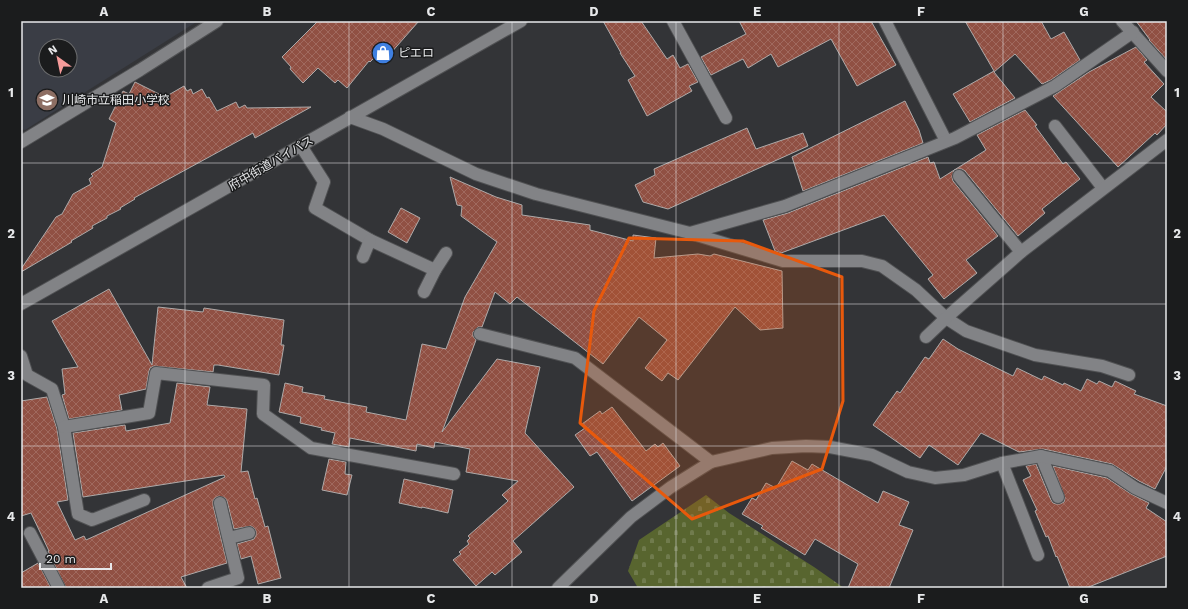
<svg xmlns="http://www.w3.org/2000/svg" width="1188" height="609" font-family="'Work Sans','Noto Sans JP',sans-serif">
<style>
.built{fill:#3a3d45;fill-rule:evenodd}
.cemetery{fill:url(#cemetery-stones)}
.building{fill:url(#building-cross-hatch);stroke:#aeaaa9}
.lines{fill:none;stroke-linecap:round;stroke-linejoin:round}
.minor-casing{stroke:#505153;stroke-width:14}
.minor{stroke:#828386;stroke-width:12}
.marked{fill:#e8590c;fill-opacity:0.2;stroke:#e8590c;stroke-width:3;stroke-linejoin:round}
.grid{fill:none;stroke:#e7e8ea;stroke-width:1;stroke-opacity:0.55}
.labels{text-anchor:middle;stroke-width:3;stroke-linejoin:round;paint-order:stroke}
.poi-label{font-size:12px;fill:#e7e8ea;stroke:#1b1c1d;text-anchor:start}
.street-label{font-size:12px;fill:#e7e8ea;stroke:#1b1c1d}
.neatline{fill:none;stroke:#e7e8ea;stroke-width:1.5}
.grid-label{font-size:13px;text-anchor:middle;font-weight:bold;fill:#e7e8ea}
</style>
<defs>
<pattern id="cemetery-stones" width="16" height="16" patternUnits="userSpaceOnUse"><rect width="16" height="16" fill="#58652f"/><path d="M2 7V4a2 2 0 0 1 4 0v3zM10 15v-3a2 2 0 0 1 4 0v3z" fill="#707b4d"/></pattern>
<pattern id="building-cross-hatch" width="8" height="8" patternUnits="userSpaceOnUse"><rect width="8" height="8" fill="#905043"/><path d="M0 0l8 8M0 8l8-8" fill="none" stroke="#a0695e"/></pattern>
</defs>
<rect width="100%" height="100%" fill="#333437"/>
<path class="built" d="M21,21H198L25,130L21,129ZM46,46H70V70H46Z"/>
<polygon class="cemetery" points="706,495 729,513 814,567 844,588 638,588 628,571 639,540"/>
<g class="building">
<polygon points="318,21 419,21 382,63 375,57 370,62 369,61 347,88 338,80 335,83 318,68 303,83 290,69 291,67 282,57"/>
<polygon points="603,21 641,21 667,59 673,55 680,68 688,64 698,82 689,86 692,91 647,116 628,80 635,76 620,53 621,53"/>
<polygon points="739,21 871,21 896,65 857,86 831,39 778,67 771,54 748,68 743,59 711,75 701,57 746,34"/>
<polygon points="965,21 1041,21 1051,39 1064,32 1080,60 1051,80 1042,84 1015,54 994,72 1015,98 970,122 953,94 994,71"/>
<polygon points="1136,21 1167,21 1167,60 1149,40 1150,40"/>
<polygon points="1136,47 1147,60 1144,62 1164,84 1151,97 1167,112 1167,124 1157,135 1155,133 1118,167 1053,96 1089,72"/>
<polygon points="135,82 165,97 184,86 187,91 191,89 193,94 202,89 207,98 209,97 217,111 236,102 239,108 245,105 247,108 311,107 255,138 253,133 134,198 135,199 120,208 121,209 107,216 107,218 92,226 93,228 71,241 72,242 21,272 21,269 56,217 62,214 73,194 91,184 89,179 93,176 91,174 102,167 116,123 109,119 123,91 129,94"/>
<polygon points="905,101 919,130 923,143 803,191 792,157"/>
<polygon points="1025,110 1037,125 1035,126 1063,164 1066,162 1080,179 1042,209 1045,213 1018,236 965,171 962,169 958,169 954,170 952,177 953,181 998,236 966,260 977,273 944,299 928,279 933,275 884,215 781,253 775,251 763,220 788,213 928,157 930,163 934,162 940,179 986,150 977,135"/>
<polygon points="747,128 756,149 803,133 808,146 668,209 643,202 635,185 655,175 654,169"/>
<polygon points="450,177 496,197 522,205 522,215 590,225 590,230 633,241 633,235 656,238 654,258 698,254 710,256 714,254 782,271 783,328 760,330 735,307 678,380 668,373 662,381 645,368 667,340 639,317 603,364 517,297 510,304 495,292 482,327 478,327 473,332 473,336 476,340 442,432 497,359 540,367 525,433 574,487 513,541 522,552 495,575 492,572 476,586 453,560 461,554 459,552 469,544 467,541 470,538 468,536 508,501 502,495 518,481 466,472 470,449 435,442 434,448 417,444 416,451 350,438 349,447 332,444 335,433 321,430 322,428 300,423 301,417 279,412 285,383 303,387 302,392 325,396 324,399 367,407 366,412 406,420 422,344 446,349 465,297 497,242 461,216 462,206 457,205"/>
<polygon points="401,208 420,218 407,243 388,232"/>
<polygon points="109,289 152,365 158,307 203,312 204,308 284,320 281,345 284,345 279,375 218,365 214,365 213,372 154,366 150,368 149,371 146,389 119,395 122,410 69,419 62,395 65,394 62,369 78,367 52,321"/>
<polygon points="943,339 958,349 1013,376 1017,368 1042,380 1044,376 1063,385 1064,383 1081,391 1087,379 1097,384 1099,381 1112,387 1115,381 1136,391 1134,394 1167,406 1167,466 1155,489 1139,481 1112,464 1043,449 1019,452 981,433 958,465 929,445 920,458 873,425 897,391 900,393 925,357 929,359"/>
<polygon points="177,383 210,387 207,405 247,409 241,472 248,471 255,499 257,498 265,527 268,526 281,578 258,584 251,556 241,559 237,544 254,539 256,535 256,531 254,528 251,526 234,529 227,501 225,498 219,496 215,498 213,501 213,505 227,563 181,577 187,588 66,588 48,551 49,551 31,513 21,516 21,401 47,397 57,429 68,500 57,502 75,540 84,536 86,540 225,477 224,475 83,497 73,433 125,425 126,431 170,423"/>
<polygon points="612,407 646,451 655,444 658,447 663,443 680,466 632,501 597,452 590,456 575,435 585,428 582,424 600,411 602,414"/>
<polygon points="329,459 346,462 345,474 352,475 347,495 322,490"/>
<polygon points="792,461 808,470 812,464 878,503 883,491 909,502 899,525 913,530 889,588 848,588 858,564 815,539 805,555 761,528 763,526 742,514 752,498 756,500 766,483 776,488"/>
<polygon points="1036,464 1051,500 1053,503 1057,504 1060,504 1064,502 1065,498 1053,466 1107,478 1131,494 1149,503 1146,508 1167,522 1167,556 1086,588 1070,588 1057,556 1056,557 1048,536 1046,537 1035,511 1037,510 1023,480 1031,476 1026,466"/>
<polygon points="404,479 453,490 448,513 422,507 422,508 399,503"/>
<polygon points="38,563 51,588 21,588 21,573"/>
</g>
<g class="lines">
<g class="minor-casing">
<g id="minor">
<polyline points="673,21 726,118"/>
<polyline points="885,21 946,141"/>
<polyline points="1122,21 1167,71"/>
<polyline points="350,117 383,129 476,174 536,194 690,233 783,261 862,261 882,266 916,290 946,318 966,331 1035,355 1102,366 1129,375"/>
<polyline points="1055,126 1103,188"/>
<polyline points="21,142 140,70 217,21"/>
<polyline points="301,146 324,182 315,208 370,240 435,270"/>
<polyline points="959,176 1021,252"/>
<polyline points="690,233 785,206 955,138 1055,86 1133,32"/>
<polyline points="363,257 370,240"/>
<polyline points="424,292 435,270 446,253"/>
<polyline points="21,304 521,21"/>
<polyline points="480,334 575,358 711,462"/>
<polyline points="926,337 946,318 1021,252 1167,140"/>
<polyline points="21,356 27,375 52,389 64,427 78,514 92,520 144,500"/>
<polyline points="64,427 149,413 156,373 264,385 263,414 311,448 454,474"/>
<polyline points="1041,456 1058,497"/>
<polyline points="1002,463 1038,555"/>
<polyline points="30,533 59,588"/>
<polyline points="229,538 249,533"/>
<polyline points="208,588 238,578 220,503"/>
<polyline points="558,588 631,517 671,487 711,462 772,448 806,446 830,447 872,455 908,472 935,478 964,475 1002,463 1041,456 1110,471 1135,488 1167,503"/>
</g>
</g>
<use href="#minor" class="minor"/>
</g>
<path class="marked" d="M629,238L743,241L842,277L843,401L822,469L692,519L580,423L594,311Z"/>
<path class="grid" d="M185,21V588M349,21V588M512,21V588M676,21V588M839,21V588M1003,21V588M21,163H1167M21,304H1167M21,446H1167"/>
<defs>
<g id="shop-disc" transform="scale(1.15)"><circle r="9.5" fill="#3f7fe0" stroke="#1b1c1d"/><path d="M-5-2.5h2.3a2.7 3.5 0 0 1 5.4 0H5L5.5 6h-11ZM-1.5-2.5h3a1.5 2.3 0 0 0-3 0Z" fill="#fff"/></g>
<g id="school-disc" transform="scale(1.15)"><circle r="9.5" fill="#8d6e63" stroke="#1b1c1d"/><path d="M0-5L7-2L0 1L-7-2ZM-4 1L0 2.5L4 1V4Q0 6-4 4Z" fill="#fff"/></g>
</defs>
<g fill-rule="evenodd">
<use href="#shop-disc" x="383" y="53"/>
<use href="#school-disc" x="47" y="100"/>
</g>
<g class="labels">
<g class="poi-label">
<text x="398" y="57">ピエロ</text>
<text x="62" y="104">川崎市立稲田小学校</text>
</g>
<g class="street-label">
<text transform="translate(271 163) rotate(-30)" y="4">府中街道バイパス</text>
</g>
</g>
<rect width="1188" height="609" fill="none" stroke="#1b1c1d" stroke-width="44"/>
<g transform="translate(58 58) rotate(327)"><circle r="19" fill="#1b1c1d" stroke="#6d6e6f"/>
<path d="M0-3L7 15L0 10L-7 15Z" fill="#f59b9a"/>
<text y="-6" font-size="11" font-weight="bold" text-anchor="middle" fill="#e7e8ea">N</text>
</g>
<path d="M40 563v6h71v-6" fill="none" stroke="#e7e8ea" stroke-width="2"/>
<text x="46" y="563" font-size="12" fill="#e7e8ea" stroke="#1b1c1d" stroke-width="3" paint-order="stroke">20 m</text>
<rect x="22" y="22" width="1144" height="565" class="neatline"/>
<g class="grid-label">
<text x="104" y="16">A</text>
<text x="267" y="16">B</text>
<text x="431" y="16">C</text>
<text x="594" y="16">D</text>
<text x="757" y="16">E</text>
<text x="921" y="16">F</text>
<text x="1084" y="16">G</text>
<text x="11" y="97">1</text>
<text x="1177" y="97">1</text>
<text x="11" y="238">2</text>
<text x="1177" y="238">2</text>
<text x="11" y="380">3</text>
<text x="1177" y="380">3</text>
<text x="11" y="521">4</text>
<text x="1177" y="521">4</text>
<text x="104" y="603">A</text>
<text x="267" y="603">B</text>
<text x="431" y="603">C</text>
<text x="594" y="603">D</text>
<text x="757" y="603">E</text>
<text x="921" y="603">F</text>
<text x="1084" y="603">G</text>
</g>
</svg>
